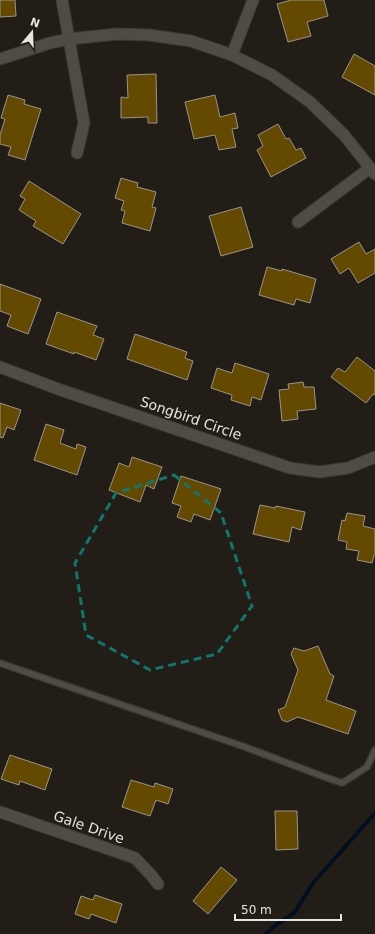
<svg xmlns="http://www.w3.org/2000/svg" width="375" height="934" font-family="'DejaVu Sans',sans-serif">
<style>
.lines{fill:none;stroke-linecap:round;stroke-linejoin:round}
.stream{stroke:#011021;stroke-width:4}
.building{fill:#644a00;stroke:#99948b}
.lane-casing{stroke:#3b3934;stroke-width:8}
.street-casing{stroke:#3b3934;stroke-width:13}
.lane{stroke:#504c43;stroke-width:5.5}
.street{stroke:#504c43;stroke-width:11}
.marked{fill:none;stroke:#0f766e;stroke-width:3;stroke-dasharray:8 5;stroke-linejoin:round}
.labels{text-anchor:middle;stroke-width:3;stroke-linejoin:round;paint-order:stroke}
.street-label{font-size:14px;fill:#e7e5e0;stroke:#221e17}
</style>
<rect width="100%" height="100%" fill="#221e17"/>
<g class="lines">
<polyline class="stream" points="266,934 276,925 295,912 313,883 375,813"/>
</g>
<g class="building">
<polygon points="0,0 15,0 16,16 0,17"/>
<polygon points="291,0 324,0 328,16 307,22 311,36 288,42 277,4"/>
<polygon points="354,54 375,66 375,95 342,77"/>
<polygon points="156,74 157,123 148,123 148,117 121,118 121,97 128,98 127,75"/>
<polygon points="8,95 25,100 24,104 41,109 25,160 8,155 11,147 0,144 0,135 5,119 1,118"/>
<polygon points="215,95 220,117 235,113 238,128 232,129 236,147 219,150 215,135 194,139 185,102"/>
<polygon points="278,124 286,139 289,138 296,150 301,148 306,158 271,177 257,150 263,146 258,135"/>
<polygon points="121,178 138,183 137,187 156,192 152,207 156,208 150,231 122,223 125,211 121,210 124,201 115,198"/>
<polygon points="29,181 81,214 63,244 33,226 36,221 19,210 25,199 20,196"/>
<polygon points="241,207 253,247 221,256 209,216"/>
<polygon points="359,242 366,254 375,249 375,273 358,283 349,268 340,274 331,259"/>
<polygon points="267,267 282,271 282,269 316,279 310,303 296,299 294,305 259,295"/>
<polygon points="0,284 41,299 28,334 7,326 11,315 0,311"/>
<polygon points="57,312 97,326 93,335 104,339 96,360 74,352 74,354 46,344"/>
<polygon points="135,334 187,352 185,358 193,361 187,380 127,359"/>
<polygon points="357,357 375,371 375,395 373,394 366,403 331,377 338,368 345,372"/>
<polygon points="235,363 269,374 261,400 252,397 250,406 231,400 232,395 211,388 217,368 232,373"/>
<polygon points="303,382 304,387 314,387 316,409 297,411 298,419 282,421 279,390 289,389 288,384"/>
<polygon points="0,403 21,410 14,430 7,427 3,438 0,437"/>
<polygon points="46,424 64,430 60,443 76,449 77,444 86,447 77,475 34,460"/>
<polygon points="132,457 162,467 154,489 146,485 140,502 109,490 119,463 129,467"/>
<polygon points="181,476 221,489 210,520 194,514 191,522 177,517 181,506 172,503"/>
<polygon points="260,505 275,508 276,506 305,512 301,530 292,527 289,542 253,534"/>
<polygon points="347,513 365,516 363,526 375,529 375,555 374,555 372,563 357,560 359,551 346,549 347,542 338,540 342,520 345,521"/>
<polygon points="318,646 330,674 334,676 326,700 356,711 348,734 298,717 287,722 282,720 278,710 285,707 298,670 291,654 294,648 304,651"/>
<polygon points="10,755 52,769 45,790 20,781 19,785 1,779"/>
<polygon points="131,780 154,787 155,783 173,789 168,804 156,800 150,816 122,807"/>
<polygon points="275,811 297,811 298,849 276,850"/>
<polygon points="221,867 237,880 208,914 193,901"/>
<polygon points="95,895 122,904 116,923 91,914 89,919 75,914 81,896 93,900"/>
</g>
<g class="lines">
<g class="lane-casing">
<polyline id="lane" points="0,663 245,747 322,776 342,783 367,767 375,750"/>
</g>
<g class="street-casing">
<g id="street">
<polyline points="62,0 84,123 77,153"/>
<polyline points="232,55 253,0"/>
<polyline points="0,59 50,43 69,39 117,34 149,35 191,41 232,55 272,75 310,102 344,135 375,174"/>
<polyline points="298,222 370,168"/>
<polyline points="0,367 58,389 290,468 319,472 348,468 375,457"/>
<polyline points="0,812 135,858 151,875 158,884"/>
</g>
</g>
<use href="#lane" class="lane"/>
<use href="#street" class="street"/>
</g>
<path class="marked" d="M174,475L221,513L252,606L217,654L150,670L86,635L75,563L116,493Z"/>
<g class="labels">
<g class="street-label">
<text transform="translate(191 418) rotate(19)" y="5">Songbird Circle</text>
<text transform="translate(89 827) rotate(19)" y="5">Gale Drive</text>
</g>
</g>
<g transform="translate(32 32) rotate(19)" stroke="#221e17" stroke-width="3" paint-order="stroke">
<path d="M0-3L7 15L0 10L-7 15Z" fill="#e7e5e0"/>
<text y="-6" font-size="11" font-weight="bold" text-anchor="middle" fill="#e7e5e0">N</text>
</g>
<path d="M235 914v6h106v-6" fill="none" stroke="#e7e5e0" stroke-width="2"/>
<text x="241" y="914" font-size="12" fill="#e7e5e0" stroke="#221e17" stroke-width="3" paint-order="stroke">50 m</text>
</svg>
